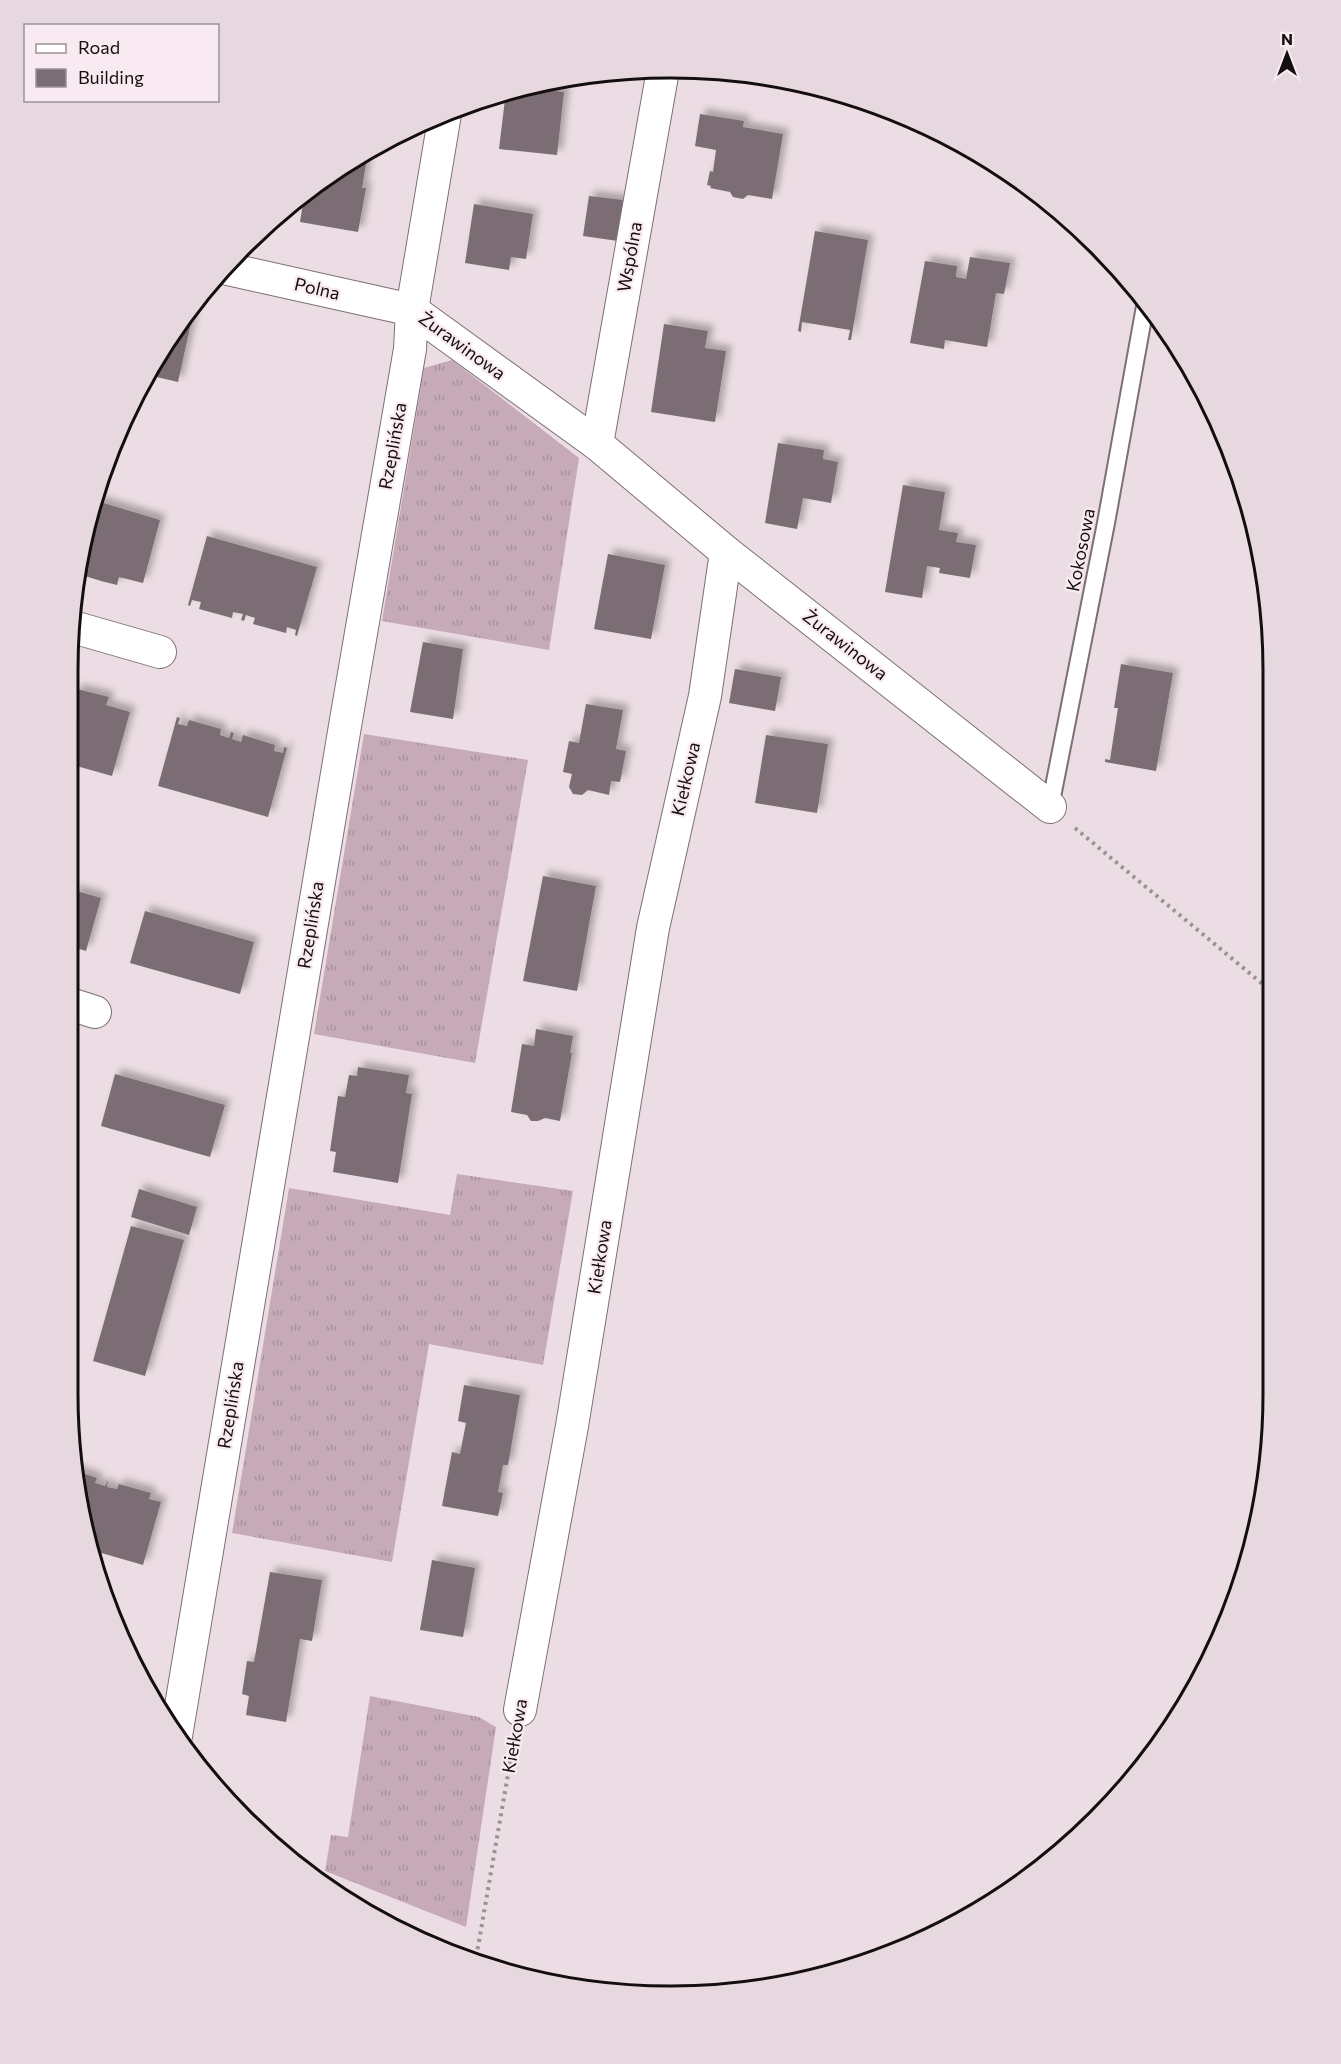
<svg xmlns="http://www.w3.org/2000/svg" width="1341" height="2064" font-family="Commissioner,sans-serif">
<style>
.grass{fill:url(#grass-tufts)}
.building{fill:#7b6d74;filter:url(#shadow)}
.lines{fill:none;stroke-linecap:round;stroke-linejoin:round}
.service-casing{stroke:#7d6f76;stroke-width:20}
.minor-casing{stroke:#7d6f76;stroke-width:34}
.path{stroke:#9b9095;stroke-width:4;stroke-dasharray:3 4.5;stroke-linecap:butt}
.service{stroke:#fff;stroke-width:16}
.minor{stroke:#fff;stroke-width:32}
.labels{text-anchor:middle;stroke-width:4.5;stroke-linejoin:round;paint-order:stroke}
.street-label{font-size:18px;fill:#130e10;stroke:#f9e9f1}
.rim{fill:none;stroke:#130e10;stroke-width:3}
</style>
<defs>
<pattern id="grass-tufts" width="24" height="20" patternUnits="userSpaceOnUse" patternTransform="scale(1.5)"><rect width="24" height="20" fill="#c6aab8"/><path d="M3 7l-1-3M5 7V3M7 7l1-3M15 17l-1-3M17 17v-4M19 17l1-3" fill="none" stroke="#a9919d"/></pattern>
<filter id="shadow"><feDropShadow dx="5.5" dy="-5.5" stdDeviation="3" flood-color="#0004"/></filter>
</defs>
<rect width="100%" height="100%" fill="#ecdce3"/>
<g class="grass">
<polygon points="452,360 579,458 549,650 382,621 424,368"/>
<polygon points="364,734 528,760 475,1063 314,1034"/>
<polygon points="457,1174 573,1191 543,1365 429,1344 392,1562 232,1533 289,1188 450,1215"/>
<polygon points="370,1696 479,1717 496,1727 466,1927 325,1871 331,1835 348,1837"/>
<polygon points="499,1962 548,1979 498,1969"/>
</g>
<g class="building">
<polygon points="549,82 548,90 564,92 557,155 499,149 506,91"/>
<polygon points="700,114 744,121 743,127 783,134 772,199 748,195 743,199 733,197 730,192 710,188 711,186 707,185 710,171 713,172 716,150 695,146"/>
<polygon points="352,162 366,164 362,188 366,188 358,232 300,222 305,191 321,181 328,182 329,176"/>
<polygon points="589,196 623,200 618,241 583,236"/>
<polygon points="474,204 533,214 526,259 511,257 509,270 465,263"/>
<polygon points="815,231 868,240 851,340 848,340 850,330 802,322 801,332 798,331"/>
<polygon points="970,257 1010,263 1004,294 996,293 987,347 945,340 944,349 910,343 925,261 957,266 956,277 966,279"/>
<polygon points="184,316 192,318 178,382 148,375 169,336"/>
<polygon points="664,324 708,331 705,348 726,351 715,422 651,412"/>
<polygon points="778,443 824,450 823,459 838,462 831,503 803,498 797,529 765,523"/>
<polygon points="903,485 945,492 939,530 958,533 956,542 976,545 970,578 939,573 940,568 927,566 922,598 885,592"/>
<polygon points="97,501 160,520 143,583 119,577 117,585 101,581 85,576 87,568 80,566"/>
<polygon points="207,536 317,567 297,636 295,635 296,630 287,627 286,633 253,624 255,618 246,615 244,621 241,620 243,614 233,612 232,618 199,609 201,602 192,600 190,606 188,605"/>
<polygon points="608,554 665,565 651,639 594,629"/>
<polygon points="423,642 463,649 453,719 410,712"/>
<polygon points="1121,664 1173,673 1156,771 1105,762 1105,759 1110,760 1118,708 1114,708"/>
<polygon points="735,669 781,677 775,711 729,703"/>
<polygon points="77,689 109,697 106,705 130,712 112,776 73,765 73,696 74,696"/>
<polygon points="586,704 623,710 616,749 626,751 620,782 611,781 609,795 588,790 582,795 573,794 569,787 572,774 563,772 569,741 579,743"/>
<polygon points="177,717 180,718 178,724 187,726 189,720 221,729 220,735 229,738 231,732 234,733 232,739 241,742 243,735 275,745 274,751 283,753 284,747 287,748 268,817 158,786"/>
<polygon points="766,735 828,744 817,813 755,803"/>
<polygon points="543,876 596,886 577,991 523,981"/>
<polygon points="73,890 101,898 86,951 73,947"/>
<polygon points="145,911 254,942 240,994 130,963"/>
<polygon points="536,1029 573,1036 570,1053 572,1053 560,1121 545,1118 538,1121 531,1121 527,1115 511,1112 522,1044 534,1046"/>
<polygon points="358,1067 409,1075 406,1093 412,1094 398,1183 333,1172 336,1152 330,1151 338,1096 345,1097 349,1075 357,1076"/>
<polygon points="115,1074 225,1105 210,1157 101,1126"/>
<polygon points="139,1189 197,1207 189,1235 131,1217"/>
<polygon points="131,1226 184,1240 145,1376 93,1361"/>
<polygon points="464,1385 520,1395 508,1465 503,1465 498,1492 503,1493 498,1516 442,1506 452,1452 460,1454 466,1423 458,1421"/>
<polygon points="73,1470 97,1478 95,1483 105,1486 108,1480 107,1487 117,1489 119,1484 151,1493 149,1499 161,1502 143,1565 91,1550"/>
<polygon points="432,1560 475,1568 463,1637 420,1630"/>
<polygon points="270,1572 322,1580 312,1641 300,1639 286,1722 246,1715 249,1696 242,1694 247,1661 254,1662"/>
</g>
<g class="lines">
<g class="service-casing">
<polyline id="service" points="1050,807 1106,523 1146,301"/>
</g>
<g class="minor-casing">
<g id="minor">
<polyline points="223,268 412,310 597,444 726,552 1050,807"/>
<polyline points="597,444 663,70"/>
<polyline points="73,627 160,652"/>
<polyline points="73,1005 95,1012"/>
<polyline points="520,1710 572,1426 653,928 705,696 726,552"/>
<polyline points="176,1736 345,726 410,349 412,310 445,114"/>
</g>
</g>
<g class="path">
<polyline points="1075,828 1271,991"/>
<polyline points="475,1964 514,1740"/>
</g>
<use href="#service" class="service"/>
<use href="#minor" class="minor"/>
</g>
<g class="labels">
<g class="street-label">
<text transform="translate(630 257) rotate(-80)" y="6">Wspólna</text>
<text transform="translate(317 289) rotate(13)" y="6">Polna</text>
<text transform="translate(462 346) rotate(36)" y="6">Żurawinowa</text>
<text transform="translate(393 446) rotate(-80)" y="6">Rzeplińska</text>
<text transform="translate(1081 550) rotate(-79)" y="6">Kokosowa</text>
<text transform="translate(845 645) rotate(38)" y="6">Żurawinowa</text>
<text transform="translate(686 779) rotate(-77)" y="6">Kiełkowa</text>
<text transform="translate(311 925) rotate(-81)" y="6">Rzeplińska</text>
<text transform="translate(600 1257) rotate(-81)" y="6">Kiełkowa</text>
<text transform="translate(231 1405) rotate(-81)" y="6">Rzeplińska</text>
<text transform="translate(515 1736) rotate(-80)" y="6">Kiełkowa</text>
</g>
</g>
<path d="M0 0H1341V2064H0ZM670 78H671A592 592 0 0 1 1263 670V1394A592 592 0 0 1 671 1986H670A592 592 0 0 1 78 1394V670A592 592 0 0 1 670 78Z" fill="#e7d7df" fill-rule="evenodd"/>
<path class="rim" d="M670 78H671A592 592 0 0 1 1263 670V1394A592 592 0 0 1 671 1986H670A592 592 0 0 1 78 1394V670A592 592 0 0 1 670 78Z"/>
<rect x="24" y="24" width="195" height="78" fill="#f9e9f1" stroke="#9d9197" stroke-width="1.5"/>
<rect x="36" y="44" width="30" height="9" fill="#ffffff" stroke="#9d9197" stroke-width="1.5"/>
<text x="78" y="54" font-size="18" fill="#130e10">Road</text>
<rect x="36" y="69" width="30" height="18" fill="#7b6d74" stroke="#9d9197" stroke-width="1.5"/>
<text x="78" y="84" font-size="18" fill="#130e10">Building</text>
<g transform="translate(1287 54)" stroke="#f9e9f1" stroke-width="4.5" paint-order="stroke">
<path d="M0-4.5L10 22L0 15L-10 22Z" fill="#130e10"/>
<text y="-9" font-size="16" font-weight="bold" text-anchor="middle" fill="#130e10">N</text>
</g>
</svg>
